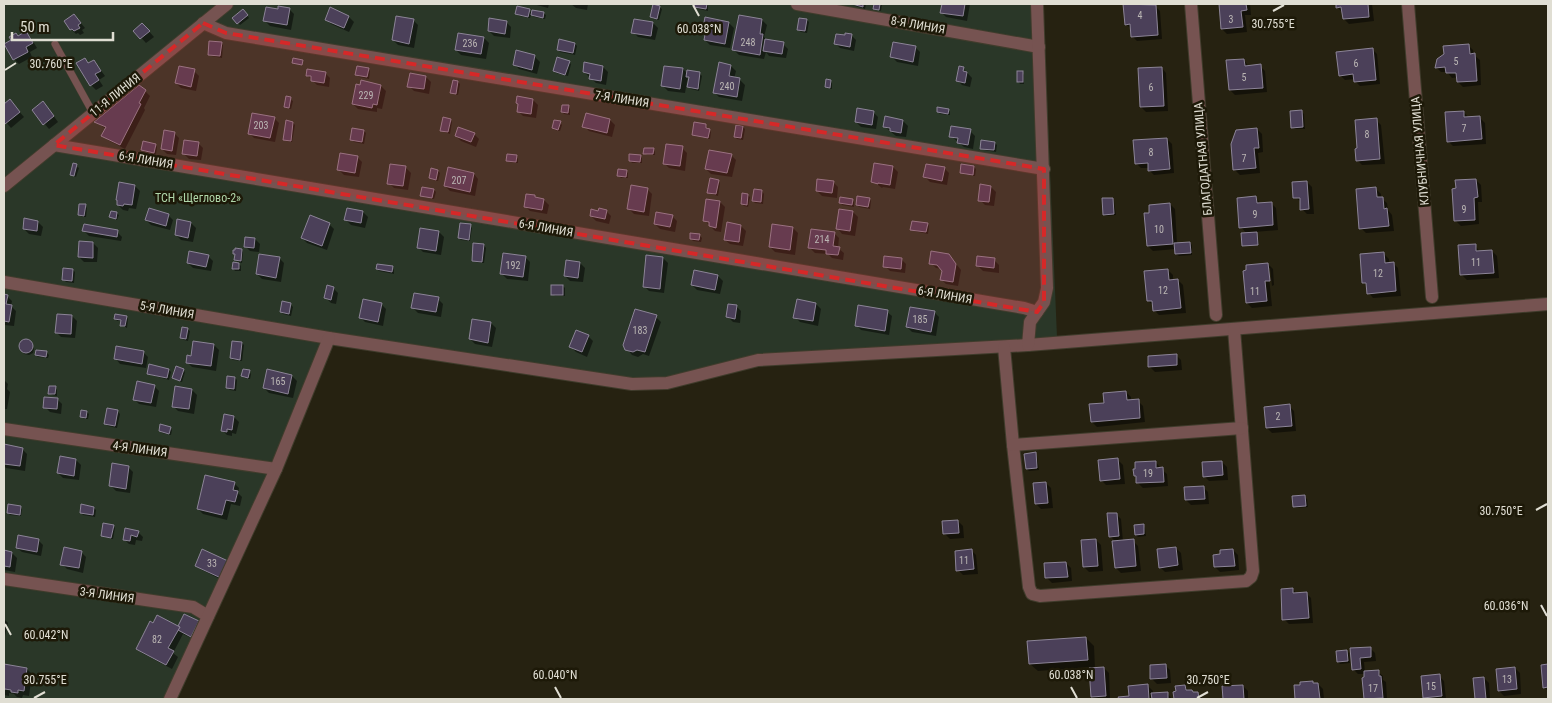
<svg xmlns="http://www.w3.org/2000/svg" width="1552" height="703" font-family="'Roboto Condensed',sans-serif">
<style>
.green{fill:#2a3728}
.shadow{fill:#0007}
.building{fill:#4b4059;stroke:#8c8497}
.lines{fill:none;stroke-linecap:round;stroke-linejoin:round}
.service-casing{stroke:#403c2c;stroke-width:8}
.minor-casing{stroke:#403c2c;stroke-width:14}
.service{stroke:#765351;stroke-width:7}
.minor{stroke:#765351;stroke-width:12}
.marked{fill:#d62828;fill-opacity:0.2;stroke:#d62828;stroke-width:4;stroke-dasharray:10 6;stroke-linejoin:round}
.ticks{fill:none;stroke:#e0ded3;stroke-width:2}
.labels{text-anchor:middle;stroke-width:5;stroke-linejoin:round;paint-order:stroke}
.number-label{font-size:10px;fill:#bbb6b4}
.street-label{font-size:12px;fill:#e0ded3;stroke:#1d1908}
.park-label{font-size:12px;fill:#afd6a9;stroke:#1d1908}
.ticks-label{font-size:12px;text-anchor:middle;fill:#e0ded3;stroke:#1d1908;stroke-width:5;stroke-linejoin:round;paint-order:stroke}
</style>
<rect width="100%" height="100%" fill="#262211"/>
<polygon class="green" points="4,4 1043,4 1057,337 758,355 667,377 632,379 337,333 281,470 175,699 4,699"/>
<g class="shadow">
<polygon points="533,4 549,4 548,8"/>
<polygon points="571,4 570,4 588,4 587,10 576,8"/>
<polygon points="696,4 708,4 708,11 698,9 696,7"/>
<polygon points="853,4 866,4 865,9 855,6"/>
<polygon points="875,4 882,4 881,11 874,8"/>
<polygon points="943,4 970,4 967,21 946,17 941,12"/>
<polygon points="1124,4 1151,4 1151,7 1155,6 1160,11 1162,39 1137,41 1132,36 1132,30 1126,24"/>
<polygon points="1220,4 1250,4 1251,15 1245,15 1247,32 1227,34 1222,29"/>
<polygon points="1337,4 1372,4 1374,21 1349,24 1344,19 1342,12 1337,7"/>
<polygon points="659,7 662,9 659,20 653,19 651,16"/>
<polygon points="289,9 294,14 291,30 270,26 265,21 279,11"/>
<polygon points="529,10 532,13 543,13 546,15 545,19 534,17 531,14 530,18 519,16 517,14"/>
<polygon points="243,11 249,18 240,25 234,18"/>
<polygon points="74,15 85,28 82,30 84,33 80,35 78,33 76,34 71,29"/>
<polygon points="349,17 354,22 349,32 331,24 326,19"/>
<polygon points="800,19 807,20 809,22 807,33 801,32 798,30"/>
<polygon points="413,20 418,25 414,48 398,45 393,40"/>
<polygon points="762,20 767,25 764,37 768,41 783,44 788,49 786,58 769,56 766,52 764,59 739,55 734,50"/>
<polygon points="506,22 511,27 510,38 494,36 489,31"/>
<polygon points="653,23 658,28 655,40 638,37 633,32"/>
<polygon points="729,23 734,28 730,48 710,45 705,40 707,30 704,28"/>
<polygon points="147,29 154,37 146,43 135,31"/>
<polygon points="26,33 31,38 37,48 30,52 32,57 19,64 14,59 6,45"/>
<polygon points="851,35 856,40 854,51 840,48 836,44"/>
<polygon points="484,38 489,43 486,59 461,55 456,50"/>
<polygon points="221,43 223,45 222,58 211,56 209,54"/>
<polygon points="575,44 577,46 575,55 560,52 558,49"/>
<polygon points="1468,45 1473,50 1474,55 1480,60 1481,85 1463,87 1458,82 1458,77 1452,78 1447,72 1441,72 1436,67"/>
<polygon points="915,47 920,52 918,66 897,62 892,57"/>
<polygon points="1372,49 1377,54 1380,84 1360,86 1355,81 1355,79 1345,80 1340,75"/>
<polygon points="517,52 535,57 540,62 537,74 519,69 514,64"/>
<polygon points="1244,60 1249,67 1260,66 1265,71 1267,92 1235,95 1230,90"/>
<polygon points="94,61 105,76 99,80 103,86 96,90 91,85 89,64"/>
<polygon points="569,62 571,64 568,76 556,73 554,71"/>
<polygon points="731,66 736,71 734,79 740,80 745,85 742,101 719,97 714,92"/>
<polygon points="603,67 608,72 606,85 596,83 584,72"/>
<polygon points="665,67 683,69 688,74 688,72 700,74 702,76 699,91 691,89 689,87 690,79 688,76 685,93 668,91 663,86"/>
<polygon points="963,68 972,78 970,87 962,85 957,80"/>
<polygon points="1162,68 1166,73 1168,111 1146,112 1141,107"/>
<polygon points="368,69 370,71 369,79 359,77 357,75"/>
<polygon points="194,71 199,76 196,91 181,88 176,83"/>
<polygon points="1022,72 1024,75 1024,84 1020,84 1018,81"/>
<polygon points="325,73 330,78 329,87 317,85 307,75"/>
<polygon points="426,77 431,82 429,94 414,91 409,86"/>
<polygon points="830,81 832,83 832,89 826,87"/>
<polygon points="458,82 460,84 458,95 452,93"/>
<polygon points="381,86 386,91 382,109 377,108 377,112 358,109 353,104"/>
<polygon points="145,91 150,96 144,108 145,110 125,149 108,140 103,135 106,129 96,122"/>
<polygon points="287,98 293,101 291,109 285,107"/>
<polygon points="533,100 538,105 536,118 523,116 518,111"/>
<polygon points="10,101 24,117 11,128 4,120 4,106"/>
<polygon points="568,107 570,109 570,115 564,114 562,112"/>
<polygon points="48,108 58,122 49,129 33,110"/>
<polygon points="948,110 950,112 950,115 940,114 938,112"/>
<polygon points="873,112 878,117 876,129 861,127 856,122"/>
<polygon points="1302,112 1304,114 1305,129 1295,129 1293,127"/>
<polygon points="1464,112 1468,117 1480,118 1485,123 1486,144 1453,146 1448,141"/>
<polygon points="274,118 279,123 275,142 254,138 249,133"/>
<polygon points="450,120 452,122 450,134 444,132 442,130"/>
<polygon points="610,120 615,125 612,137 589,131 584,126"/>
<polygon points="1376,120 1381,125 1385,164 1362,165 1357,160"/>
<polygon points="903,121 908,126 906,137 896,136 885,127"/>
<polygon points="560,122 562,125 560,131 555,130 553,128"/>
<polygon points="293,123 295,125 292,142 286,141 284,139"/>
<polygon points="706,125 708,128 708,130 711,132 710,139 695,136 693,134"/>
<polygon points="737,126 743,127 745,129 743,140 737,139 735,137"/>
<polygon points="1257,129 1262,134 1263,152 1258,153 1260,173 1240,175 1235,170"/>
<polygon points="364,131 366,133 364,144 354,142 352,140"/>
<polygon points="970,131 975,136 973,149 964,147 951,136"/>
<polygon points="174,133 179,138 176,155 167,154 162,149"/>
<polygon points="474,134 479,139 476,147 461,141 456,136"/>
<polygon points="1167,139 1172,144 1174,173 1154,175 1149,170 1149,168 1141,168 1136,163"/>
<polygon points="198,143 203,148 201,160 189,159 184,154"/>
<polygon points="995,143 997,145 996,152 984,150 981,148"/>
<polygon points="155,145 157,147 156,154 145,152 143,150"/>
<polygon points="682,148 687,153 685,171 669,168 664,163"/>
<polygon points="653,149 655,152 655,155 647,155 645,153"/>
<polygon points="731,155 736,160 732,177 711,174 706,169"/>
<polygon points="640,156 642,158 642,163 632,163 630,160"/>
<polygon points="357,157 362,162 359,177 344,175 339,170"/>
<polygon points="516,157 518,159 518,163 509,162 507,160"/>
<polygon points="74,165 79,168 76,177 71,174"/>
<polygon points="391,166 406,168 411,173 408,190 394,188 389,183"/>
<polygon points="893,167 898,172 895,189 883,187 882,188 873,181"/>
<polygon points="974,167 976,169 975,176 963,174 961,172"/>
<polygon points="944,168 949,173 947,185 930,182 925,177"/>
<polygon points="438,171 440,173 438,181 433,180 431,178"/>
<polygon points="626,171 628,173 628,178 621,178 619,176"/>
<polygon points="474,174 478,179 475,196 450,191 445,186"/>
<polygon points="1476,180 1481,185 1482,202 1478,202 1479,224 1461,226 1456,221"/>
<polygon points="718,181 720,183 718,196 711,194 709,192"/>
<polygon points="833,182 838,187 837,198 822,196 817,191"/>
<polygon points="1307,182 1312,187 1314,214 1307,214 1302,209 1301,202 1295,197"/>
<polygon points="135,186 140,191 136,209 129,208 128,211 123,210 118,205"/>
<polygon points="991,187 996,192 994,206 985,205 980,200"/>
<polygon points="647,189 652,194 649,216 634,214 629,209"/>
<polygon points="1376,189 1381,194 1381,198 1387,203 1388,210 1392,215 1394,231 1366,233 1361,228"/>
<polygon points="434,190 436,192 434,199 424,197 421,195"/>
<polygon points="762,191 764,194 763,204 755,203 753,201"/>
<polygon points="747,195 750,197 748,207 744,206 742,204"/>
<polygon points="535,196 537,199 544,200 549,205 547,214 530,211 525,206"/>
<polygon points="1255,197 1261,204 1271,203 1276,208 1278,230 1254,232 1258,236 1259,244 1244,245 1247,234 1241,227"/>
<polygon points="869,199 871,201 870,209 859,207 857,205"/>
<polygon points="1112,199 1114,201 1116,215 1106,216 1104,214"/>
<polygon points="852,200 854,202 854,207 842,205 840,202"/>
<polygon points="720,202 725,207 721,232 715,231 704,220"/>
<polygon points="1170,204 1175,209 1177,244 1190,243 1192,245 1192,255 1179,256 1176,254 1176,249 1153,251 1148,246"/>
<polygon points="85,206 87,208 86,217 82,217 79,215"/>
<polygon points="606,211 611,216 609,224 596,221 591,216"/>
<polygon points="363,212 368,217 365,228 351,225 346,220"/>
<polygon points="853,212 858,217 855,236 842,234 838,229"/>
<polygon points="116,213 119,215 117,220 111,217"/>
<polygon points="168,215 173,220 170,230 151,225 146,220"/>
<polygon points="672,216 677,221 675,232 660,229 655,224"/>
<polygon points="38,222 43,227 41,236 29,234 24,229"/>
<polygon points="191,223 196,228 193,242 181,240 176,235"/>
<polygon points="329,224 334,229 327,250 307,243 302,238"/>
<polygon points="927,224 929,226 928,234 914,231 912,229"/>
<polygon points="470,226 472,228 470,241 461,240 459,238"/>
<polygon points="741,226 746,231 743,246 730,244 725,240"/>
<polygon points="793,228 798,233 795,255 775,252 770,247"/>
<polygon points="84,231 117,232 122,237 121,241 89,236"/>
<polygon points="439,232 444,237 441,255 423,252 418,247"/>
<polygon points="834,233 839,238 838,248 844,253 843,260 832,258 828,254 815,253 810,248"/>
<polygon points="699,235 702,238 701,242 693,241 691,239"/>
<polygon points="255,239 260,244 259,252 250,251 245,246"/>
<polygon points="93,243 98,248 97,262 84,262 79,257"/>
<polygon points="484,245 486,248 484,263 475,262 473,260"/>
<polygon points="1475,245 1480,252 1492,251 1497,256 1499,278 1467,280 1462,275"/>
<polygon points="241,250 243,252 242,263 238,262 235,260 236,255 234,253"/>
<polygon points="1384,254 1389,259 1389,264 1393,263 1398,268 1401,296 1373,298 1369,293 1368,287 1364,282"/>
<polygon points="949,255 961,270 958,286 946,284 941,279 943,271 942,269 936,268 931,263"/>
<polygon points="208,256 213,261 211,271 193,268 188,263"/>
<polygon points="525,257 530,262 528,281 507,279 502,274"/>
<polygon points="279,258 284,263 281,282 262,279 257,274"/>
<polygon points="663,258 668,263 664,293 649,291 644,286"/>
<polygon points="901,259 906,264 905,273 890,271 885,266"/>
<polygon points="994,260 999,265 999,273 983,271 978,266"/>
<polygon points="580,263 585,268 583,282 570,281 565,276"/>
<polygon points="239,264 241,266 241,271 235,271 233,268"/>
<polygon points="1268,264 1273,269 1274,285 1272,286 1270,268 1268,268 1272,306 1252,308 1247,303"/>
<polygon points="392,268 394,270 394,274 379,271 377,269"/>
<polygon points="73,270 75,272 74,283 66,282 64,280"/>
<polygon points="1168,270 1173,275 1173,281 1178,280 1183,285 1186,313 1159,315 1154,310 1154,306 1148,301"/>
<polygon points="718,276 723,281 720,294 697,290 692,285"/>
<polygon points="563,286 565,288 565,296 555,296 553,294"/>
<polygon points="333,288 338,293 336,304 331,303 326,298"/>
<polygon points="4,296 7,296 12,301 11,306 16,311 14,326 4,325"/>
<polygon points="438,299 443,304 441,317 418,313 413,308"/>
<polygon points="283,303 291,305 293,307 291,316 283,314 281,312"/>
<polygon points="381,304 386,309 383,326 365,322 360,317"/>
<polygon points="816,304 821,309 818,326 800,322 795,317"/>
<polygon points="736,306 741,311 740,323 733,322 728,317"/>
<polygon points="887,312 892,316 889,335 861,330 856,325"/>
<polygon points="934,312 939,317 936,336 912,332 907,327"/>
<polygon points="72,316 77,321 75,338 61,337 56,332"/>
<polygon points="126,317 128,319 127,328 122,325 122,321 117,321 115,318"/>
<polygon points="656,317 661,322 649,356 643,354 638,357 632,355 627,349"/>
<polygon points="491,323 496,328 492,347 475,344 470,339"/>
<polygon points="187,329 190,331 188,341 184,340 181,338"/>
<polygon points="588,336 593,341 587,357 576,352 571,347"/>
<polygon points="25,341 30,342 34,349 33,353 29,355 24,354 20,347 21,342"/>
<polygon points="242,343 244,345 242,361 233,360 231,358"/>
<polygon points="214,345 219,350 216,371 192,367 187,362 192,357"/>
<polygon points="46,352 49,355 48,358 38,357 36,355"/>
<polygon points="143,352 148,357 146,368 120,364 116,359"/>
<polygon points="1176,355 1181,360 1182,370 1155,372 1150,367"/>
<polygon points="169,370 171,372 169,380 151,375 149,373"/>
<polygon points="183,370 185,372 182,382 176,380 173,378"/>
<polygon points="249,371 251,374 250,379 244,378 242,375"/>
<polygon points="292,376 297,381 293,398 269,393 264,388"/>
<polygon points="235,378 237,380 236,391 230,390 228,388"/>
<polygon points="4,380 8,384 7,389 10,392 7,409 4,409"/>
<polygon points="154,386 159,391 156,407 139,404 134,399"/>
<polygon points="55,388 57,390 57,396 52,395 50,393"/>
<polygon points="192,390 197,395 194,414 178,411 173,406"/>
<polygon points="1126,392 1131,397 1131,401 1138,401 1143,406 1145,422 1097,427 1092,422 1105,404"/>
<polygon points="57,399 62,404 61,414 50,412 45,407"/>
<polygon points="1289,406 1294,411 1296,431 1272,433 1267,428"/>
<polygon points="108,410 118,412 120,414 117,428 108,426 105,424"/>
<polygon points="87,412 89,414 88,419 84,419 82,417"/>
<polygon points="234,417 239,422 236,434 232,433 232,436 227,435 222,430"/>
<polygon points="170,428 172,430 171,435 162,433 160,431"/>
<polygon points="4,445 22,449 27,454 25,471 6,468 4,466"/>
<polygon points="1035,454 1037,456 1039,470 1029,471 1027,469"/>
<polygon points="76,460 81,465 79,480 63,478 58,473"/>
<polygon points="1118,460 1123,465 1125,484 1106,485 1101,480"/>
<polygon points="1156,462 1161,469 1167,474 1168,486 1143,488 1138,483 1137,478 1135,476"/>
<polygon points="1222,462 1227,467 1228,480 1209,481 1204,476"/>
<polygon points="128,467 133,472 130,493 116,491 111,486"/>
<polygon points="234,483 239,488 238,493 242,497 240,506 231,504 227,520 203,514 198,509"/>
<polygon points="1046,483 1051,488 1053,508 1041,509 1036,504"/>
<polygon points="1203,487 1208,492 1209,504 1191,505 1186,500"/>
<polygon points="1305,497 1307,499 1308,507 1296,508 1294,506"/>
<polygon points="20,507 22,509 21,516 10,515 8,513"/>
<polygon points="94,508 96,510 95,517 83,515 81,513"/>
<polygon points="1116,514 1121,519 1123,542 1133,541 1138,546 1141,571 1121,573 1116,568 1116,542 1111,537"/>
<polygon points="958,521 963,526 964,538 950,539 945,534"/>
<polygon points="113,526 115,528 113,539 104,537 102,535"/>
<polygon points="1143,526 1145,528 1146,536 1138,537 1136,535"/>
<polygon points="126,530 138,532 143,537 142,541 136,540 135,545 129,544 124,539"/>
<polygon points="38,540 43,545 41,556 22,552 17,548"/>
<polygon points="1096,540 1101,545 1103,571 1089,572 1084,567"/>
<polygon points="1176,548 1181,553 1183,570 1165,572 1160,567"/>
<polygon points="971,550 976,555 978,574 963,575 958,570"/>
<polygon points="1233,550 1238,555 1239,570 1220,572 1215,567"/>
<polygon points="203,551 226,582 202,570 197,566"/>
<polygon points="4,552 12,553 17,558 15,572 4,570"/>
<polygon points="81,552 86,557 83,573 67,569 62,564"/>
<polygon points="1066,563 1071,568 1072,581 1052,583 1047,578"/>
<polygon points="1293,589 1297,594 1306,593 1311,598 1313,623 1289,624 1284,619"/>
<polygon points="4,619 8,623 5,636 4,636"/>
<polygon points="198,622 203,627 197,641 183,634 173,653 178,657 172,669 142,653 137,648 179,628"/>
<polygon points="1086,638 1094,646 1095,669 1104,668 1109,673 1110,699 1095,699 1092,697 1090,667 1038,671 1030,664"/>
<polygon points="1370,648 1375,653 1376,661 1364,662 1365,673 1378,672 1383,676 1383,680 1386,682 1387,699 1365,699 1363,679 1366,679 1365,674 1358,674 1353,669 1351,649"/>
<polygon points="1347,651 1349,653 1350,663 1340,664 1338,662"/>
<polygon points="1165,665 1170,670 1171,683 1157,684 1152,679"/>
<polygon points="1548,665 1548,691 1544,687 1542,666"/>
<polygon points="4,666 27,669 32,674 29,696 23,695 22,698 17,697 14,694 9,693 9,696 4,695"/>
<polygon points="1515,668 1520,673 1521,694 1504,696 1499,691"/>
<polygon points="1439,676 1444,681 1446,699 1426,699 1424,697"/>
<polygon points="1484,678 1489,683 1490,699 1476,699 1474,679"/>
<polygon points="1312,682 1314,684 1318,684 1323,689 1324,699 1297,699 1295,686"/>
<polygon points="1148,686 1153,691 1153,694 1167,693 1172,699 1120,699 1120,698 1131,697"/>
<polygon points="1243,686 1248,691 1248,699 1225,699 1224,687"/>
<polygon points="1185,687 1190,691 1198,693 1203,699 1175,699 1175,693"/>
</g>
<g class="building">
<polygon points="653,4 660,6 657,19 650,17"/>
<polygon points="695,4 707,4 706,9 694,7"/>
<polygon points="852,4 863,4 863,7"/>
<polygon points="874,4 880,4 879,10 873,9"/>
<polygon points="942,4 965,4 963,16 940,13"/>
<polygon points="1123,4 1156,5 1158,35 1131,37 1130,24 1125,25"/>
<polygon points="1219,4 1246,4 1247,10 1241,11 1243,27 1221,29"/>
<polygon points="1336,4 1368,4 1369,17 1343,19 1341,7 1336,8"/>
<polygon points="278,6 290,8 287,25 263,21 266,7 278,9"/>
<polygon points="517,6 530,9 528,17 515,14"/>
<polygon points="330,7 349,16 344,28 325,20"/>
<polygon points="243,9 248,15 237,24 232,18"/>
<polygon points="532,10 544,12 543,18 531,15"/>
<polygon points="74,14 81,23 78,25 80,28 74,31 72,29 70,30 64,21"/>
<polygon points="739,15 762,19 760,34 763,34 760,55 732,50"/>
<polygon points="396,16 414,19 409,44 392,40"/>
<polygon points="705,17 729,22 725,44 704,40 706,29 703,28"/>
<polygon points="489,18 507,21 505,34 488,31"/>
<polygon points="799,18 807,19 805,31 797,30"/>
<polygon points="634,19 653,22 651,36 631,33"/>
<polygon points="142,23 150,31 140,39 133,31"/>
<polygon points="26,31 33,43 26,47 28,52 13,60 4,44 11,40 9,37 16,33 18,36"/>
<polygon points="458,33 484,37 481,54 455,50"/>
<polygon points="845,33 852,34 850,47 834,44 836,34 845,35"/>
<polygon points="559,39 575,43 573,53 557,50"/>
<polygon points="765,39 784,42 782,54 763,51"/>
<polygon points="209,41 222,42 220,56 208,55"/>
<polygon points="893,42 916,46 913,62 890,57"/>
<polygon points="1469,44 1470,54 1475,53 1477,81 1457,82 1456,73 1446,73 1445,67 1435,68 1437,59 1444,54 1443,46"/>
<polygon points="1373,48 1376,80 1354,82 1353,74 1339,76 1336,52"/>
<polygon points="516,50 535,55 532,70 513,65"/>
<polygon points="557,57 570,61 565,75 553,71"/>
<polygon points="85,58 88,63 94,60 101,71 95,74 99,80 90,86 76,63"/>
<polygon points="293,58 303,60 302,65 292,63"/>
<polygon points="1244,59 1245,66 1261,64 1263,88 1229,90 1226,60"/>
<polygon points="584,62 603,66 601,81 589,79 590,74 583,72"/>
<polygon points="719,62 731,65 729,76 740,78 737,97 713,93"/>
<polygon points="179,66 195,69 191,87 175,83"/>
<polygon points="357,66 369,68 367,77 355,75"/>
<polygon points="664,66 683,68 680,89 661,86"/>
<polygon points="959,66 964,67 963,71 967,72 965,83 956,81"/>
<polygon points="1162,67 1164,106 1140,107 1138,68"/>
<polygon points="307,69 326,72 324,83 311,81 311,76 306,76"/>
<polygon points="687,70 700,72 698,89 687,87 689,77 686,77"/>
<rect x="1017" y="71" width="6" height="11"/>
<polygon points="410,73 426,76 424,89 407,87"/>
<polygon points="826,79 831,80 830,88 825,87"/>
<polygon points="361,80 381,85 377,105 373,104 372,108 352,104 356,84 360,85"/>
<polygon points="453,80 458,81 456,94 450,93"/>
<polygon points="139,85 146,90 139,103 141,104 120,145 101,136 106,127 94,122"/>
<polygon points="286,96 291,97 289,108 284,107"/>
<polygon points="517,96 533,99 531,114 517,112 518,104 516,103"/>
<polygon points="10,99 20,112 5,124 4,122 4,104"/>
<polygon points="43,101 54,116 43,125 32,110"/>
<polygon points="562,105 569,105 568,113 561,112"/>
<polygon points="937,107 949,109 948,114 937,112"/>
<polygon points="857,108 874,111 872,125 855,122"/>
<polygon points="1302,110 1303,127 1291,128 1290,111"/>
<polygon points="1464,111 1464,117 1480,116 1482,139 1447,142 1445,112"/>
<polygon points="252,113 275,117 270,138 248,134"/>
<polygon points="586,113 610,119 607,133 582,127"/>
<polygon points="885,116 903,120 901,133 890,131 890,128 883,127"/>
<polygon points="443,117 451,119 448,132 440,131"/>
<polygon points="1377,118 1380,159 1356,161 1355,149 1357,148 1355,120"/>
<polygon points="286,120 293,122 291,141 283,140"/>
<polygon points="554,120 561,121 558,130 552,128"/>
<polygon points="694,122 706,124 706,128 710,129 708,138 692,135"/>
<polygon points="736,125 743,126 741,138 734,137"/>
<polygon points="951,126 971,129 968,145 957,143 958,138 949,137"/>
<polygon points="458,127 475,133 471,142 455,136"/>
<polygon points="352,128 364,130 362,142 350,140"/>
<polygon points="1257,128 1259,148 1254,148 1256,168 1233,170 1231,144 1236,130"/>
<polygon points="164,130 175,132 172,151 161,149"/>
<polygon points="1167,138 1170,169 1148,171 1148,163 1135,164 1133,140"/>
<polygon points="184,140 199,142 197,156 182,154"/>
<polygon points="981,140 995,142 994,150 980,149"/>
<polygon points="143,141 156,144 154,153 141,150"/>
<polygon points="666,144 683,146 680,166 663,164"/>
<polygon points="644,148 654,148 653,154 643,154"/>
<polygon points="709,150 732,154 727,173 705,169"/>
<polygon points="340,153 358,156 355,173 337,170"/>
<polygon points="507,154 517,155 516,162 506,161"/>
<polygon points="629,154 641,155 640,162 629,161"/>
<polygon points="73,163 77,164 74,176 70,175"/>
<polygon points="874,163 893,166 890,185 878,183 878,184 871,182"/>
<polygon points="390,164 406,166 403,186 387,184"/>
<polygon points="926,164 945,167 942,181 923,177"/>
<polygon points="961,164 974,166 973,175 960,173"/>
<polygon points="448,167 474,173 470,192 444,186"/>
<polygon points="431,168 438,170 436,180 429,178"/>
<polygon points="618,169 627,170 626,177 617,176"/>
<polygon points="710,178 719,180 716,194 707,193"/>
<polygon points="817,179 834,181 832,193 816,191"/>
<polygon points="1476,179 1478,197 1474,198 1475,220 1454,221 1452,189 1456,188 1455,180"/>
<polygon points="1307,181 1309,209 1300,210 1300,198 1293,198 1292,182"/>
<polygon points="119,182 135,185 132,205 124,204 123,206 117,205 117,200 116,200"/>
<polygon points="980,184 991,186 989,202 978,201"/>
<polygon points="631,185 648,188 644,212 627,209"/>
<polygon points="422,187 434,189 432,198 420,196"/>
<polygon points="1376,187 1377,197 1383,197 1384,209 1387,208 1389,226 1359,229 1356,189"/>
<polygon points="754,189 762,190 761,202 752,201"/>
<polygon points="742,193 748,194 747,205 741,204"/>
<polygon points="526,194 535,195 535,197 544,199 542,210 524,207"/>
<polygon points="857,196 870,198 868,207 856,205"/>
<polygon points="1256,196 1257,203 1272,202 1273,225 1239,228 1237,198"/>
<polygon points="840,197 853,199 852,205 839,203"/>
<polygon points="1102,198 1113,198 1114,214 1103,215"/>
<polygon points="706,199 720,201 716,228 709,226 709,222 703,221"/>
<polygon points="1170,203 1173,244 1147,246 1144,213 1149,213 1149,205"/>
<polygon points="79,204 86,204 84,216 78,215"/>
<polygon points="149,208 169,214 166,226 145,220"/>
<polygon points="347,208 363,211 361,223 344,220"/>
<polygon points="599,208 607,210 605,219 590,216 591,209 598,211"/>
<polygon points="839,209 853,211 850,231 836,229"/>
<polygon points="111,211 117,212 116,219 109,217"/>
<polygon points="656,212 673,215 670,227 654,224"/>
<polygon points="310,215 330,223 322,246 301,238"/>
<polygon points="24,218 38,221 37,231 23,229"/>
<polygon points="177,219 191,222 188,238 175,235"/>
<polygon points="912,221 928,223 926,232 910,230"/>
<polygon points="727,222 741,225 739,242 724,240"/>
<polygon points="460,223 471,224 469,240 458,238"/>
<polygon points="84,224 118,230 117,237 82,231"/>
<polygon points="772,224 793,227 790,250 769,247"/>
<polygon points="420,228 439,231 436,251 417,248"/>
<polygon points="811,229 835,232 833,246 840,247 838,255 826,254 826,250 808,248"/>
<polygon points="1257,232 1258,245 1242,246 1241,233"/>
<polygon points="690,233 700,234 699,240 690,239"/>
<polygon points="245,237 255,238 254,248 244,247"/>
<polygon points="79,241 93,242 93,258 78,257"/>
<polygon points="1190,242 1191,253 1175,254 1174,243"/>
<polygon points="473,243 484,244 482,262 472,261"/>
<polygon points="1476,244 1476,251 1492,250 1494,273 1460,275 1458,245"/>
<polygon points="235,248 242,249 241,261 234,260 235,254 233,254 233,250 235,250"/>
<polygon points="189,251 209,255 206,267 187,263"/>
<polygon points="931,251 949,254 956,264 953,282 940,280 942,271 937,265 929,264"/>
<polygon points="1384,252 1385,263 1394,262 1396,291 1367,294 1366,283 1362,283 1360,254"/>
<polygon points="503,253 526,256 523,277 500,274"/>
<polygon points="259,254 280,257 276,278 256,274"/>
<polygon points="646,255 663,257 660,289 643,287"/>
<polygon points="884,256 902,258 901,269 883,267"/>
<polygon points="977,256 995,258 994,268 976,266"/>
<polygon points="566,260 580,262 578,278 564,276"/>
<polygon points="233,262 239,263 239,269 232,269"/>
<polygon points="1268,263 1270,281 1265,281 1267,301 1246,303 1243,271 1246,270 1246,265"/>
<polygon points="377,264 393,266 392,272 376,269"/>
<polygon points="63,268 73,269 72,281 62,280"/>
<polygon points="1168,269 1169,280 1178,279 1181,308 1153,311 1152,301 1147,301 1144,271"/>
<polygon points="694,270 718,275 715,290 691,285"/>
<polygon points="327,285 334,287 331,300 324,298"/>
<rect x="551" y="285" width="12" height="10"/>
<polygon points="414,293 439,297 436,312 411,308"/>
<polygon points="4,294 8,295 6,304 12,305 9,322 4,321"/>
<polygon points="363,299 382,303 378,322 359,318"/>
<polygon points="797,299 816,303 813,321 793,318"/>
<polygon points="282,301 291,303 289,314 280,312"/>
<polygon points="728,304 737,305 735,319 726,317"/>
<polygon points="858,305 888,310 885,331 855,326"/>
<polygon points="910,307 935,311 931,332 906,327"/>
<polygon points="635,309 657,315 645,352 637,350 633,352 625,350 623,345"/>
<polygon points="57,314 72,315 71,334 55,333"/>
<polygon points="115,314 127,316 125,326 120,326 121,320 114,319"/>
<polygon points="472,319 491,322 488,343 469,339"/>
<polygon points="182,327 188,328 186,339 180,338"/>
<polygon points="576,330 589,335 582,352 569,347"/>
<circle cx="26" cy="346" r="7"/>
<polygon points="193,341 214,344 211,366 186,363 187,355 191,356"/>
<polygon points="232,341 242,342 240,360 230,358"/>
<polygon points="116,346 144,351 142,364 114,359"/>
<polygon points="36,350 47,351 46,357 35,355"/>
<polygon points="1177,354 1177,365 1148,367 1148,356"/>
<polygon points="149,364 169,369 167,378 147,374"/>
<polygon points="176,366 184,369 180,381 172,378"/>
<polygon points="243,369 250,370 248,378 241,376"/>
<polygon points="267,369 292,375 288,394 263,388"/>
<polygon points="227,376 235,377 234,389 226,388"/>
<polygon points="137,381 155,385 151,403 133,400"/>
<polygon points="49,386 56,386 55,394 48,394"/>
<polygon points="175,386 192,389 189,409 172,407"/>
<polygon points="1126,391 1127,400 1139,399 1140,418 1091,422 1089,404 1104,403 1103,393"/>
<polygon points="44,397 58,398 57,409 43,408"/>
<polygon points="1290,404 1292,426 1266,428 1264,407"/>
<polygon points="107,408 118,410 115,426 104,424"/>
<polygon points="81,410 87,411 86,418 80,417"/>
<polygon points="224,414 234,416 232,430 227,429 227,432 221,431"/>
<polygon points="160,424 171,427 169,434 159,431"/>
<polygon points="4,444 23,448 20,466 4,464"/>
<polygon points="1036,452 1037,468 1026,469 1024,454"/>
<polygon points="60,456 76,459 74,476 57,473"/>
<polygon points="1118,458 1120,479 1100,481 1098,460"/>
<polygon points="1156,461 1156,468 1163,467 1164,482 1136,483 1136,476 1134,476 1133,469 1135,469 1135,462"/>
<polygon points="1222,461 1223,475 1203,477 1202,462"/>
<polygon points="112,463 129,466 126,489 109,486"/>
<polygon points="205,475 235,482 233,490 238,491 235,502 226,500 222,515 197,509"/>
<polygon points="1046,482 1048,503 1035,504 1033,483"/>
<polygon points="1204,486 1205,499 1185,500 1184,487"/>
<polygon points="1305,495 1306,506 1293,507 1292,496"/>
<polygon points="8,504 21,506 20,515 7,513"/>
<polygon points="81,504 94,507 93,515 80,513"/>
<polygon points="1107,513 1117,513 1119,536 1109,537"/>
<polygon points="958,520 959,533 943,534 942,521"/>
<polygon points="103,523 114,525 111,538 101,536"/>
<polygon points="1144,524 1144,534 1135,535 1134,525"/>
<polygon points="125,528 139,531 137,537 131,535 130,541 123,540"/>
<polygon points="18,535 39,539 37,552 16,548"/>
<polygon points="1096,539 1098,566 1083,567 1081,540"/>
<polygon points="1134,539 1136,566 1115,568 1112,541"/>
<polygon points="64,547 82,551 79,568 60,565"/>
<polygon points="1176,547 1178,565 1159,568 1157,549"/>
<polygon points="202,549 228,561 221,578 195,566"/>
<polygon points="972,549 974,569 956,571 955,551"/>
<polygon points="1233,549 1235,566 1214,567 1213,555 1220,554 1220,550"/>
<polygon points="4,550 12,552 10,567 4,566"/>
<polygon points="1066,562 1068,577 1045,578 1044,563"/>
<polygon points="1293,588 1293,593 1307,592 1309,618 1282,620 1281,589"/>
<polygon points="184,614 199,621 191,637 178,630 180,627 178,626"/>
<polygon points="157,615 180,627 168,648 174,651 166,665 136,649 150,621 153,623"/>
<polygon points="1086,637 1088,660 1029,664 1027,641"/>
<polygon points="1371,647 1371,657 1360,658 1361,669 1352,670 1350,648"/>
<polygon points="1347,650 1348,661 1337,662 1336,651"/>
<polygon points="4,664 27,668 24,691 18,690 18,693 11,692 11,690 5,689 4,691"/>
<polygon points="1166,664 1167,678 1150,679 1150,665"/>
<polygon points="1548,664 1548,687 1543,688 1541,665"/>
<polygon points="1104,667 1106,696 1091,697 1089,668"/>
<polygon points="1515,667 1517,689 1498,691 1496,669"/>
<polygon points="1379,670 1379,676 1381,676 1383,698 1364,699 1362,678 1364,677 1364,671"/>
<polygon points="1440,674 1442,696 1423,698 1421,676"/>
<polygon points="1484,677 1486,699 1475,699 1473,678"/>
<polygon points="1313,681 1313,683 1318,683 1320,699 1295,699 1294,685 1300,685 1300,682"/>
<polygon points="1148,684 1149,699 1119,699 1118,697 1129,696 1128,686"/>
<polygon points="1185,685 1186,690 1192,690 1193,692 1198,692 1199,699 1174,699 1173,692 1176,691 1175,686"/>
<polygon points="1243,685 1244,699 1223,699 1222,686"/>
<polygon points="1168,692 1168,699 1152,699 1151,693"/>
</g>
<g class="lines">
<g class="service-casing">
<polyline id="service" points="55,44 93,113"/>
</g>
<g class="minor-casing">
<g id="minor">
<polyline points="797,4 1039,47"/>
<polyline points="1191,4 1216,315"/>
<polyline points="1408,4 1432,297"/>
<polyline points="203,23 226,33 1044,169"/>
<polyline points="54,145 1024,308 1037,312"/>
<polyline points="4,186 227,4"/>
<polyline points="4,282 329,338 632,384 667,383 758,360 1028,345 1548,304"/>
<polyline points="1028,345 1030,322 1044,302 1047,288 1037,4"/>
<polyline points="1004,347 1013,445 1029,587 1032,594 1040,596 1246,581 1251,577 1253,571 1234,329"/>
<polyline points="4,429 276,469"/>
<polyline points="1013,445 1242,428"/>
<polyline points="4,579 193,607 208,616"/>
<polyline points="170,699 276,469 329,338"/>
</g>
</g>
<use href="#service" class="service"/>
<use href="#minor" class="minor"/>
</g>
<path class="marked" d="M203,23L226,33L1044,169V302L1037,312L54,145Z"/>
<path class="ticks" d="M693,5L699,16M1273,11L1284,5M5,70L16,63M1536,510L1547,504M1541,605L1547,616M5,624L11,635M555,687L561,698M1071,687L1077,698M34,698L45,692M1197,698L1208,692"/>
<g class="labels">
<g class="number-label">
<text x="1140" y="19">4</text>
<text x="1231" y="23">3</text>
<text x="748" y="46">248</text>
<text x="470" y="47">236</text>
<text x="1456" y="65">5</text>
<text x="1356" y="67">6</text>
<text x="1244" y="81">5</text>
<text x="727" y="90">240</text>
<text x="1151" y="91">6</text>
<text x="366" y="99">229</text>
<text x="261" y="129">203</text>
<text x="1464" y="132">7</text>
<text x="1367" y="138">8</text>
<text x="1151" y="156">8</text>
<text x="1244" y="162">7</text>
<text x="459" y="184">207</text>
<text x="1464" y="213">9</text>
<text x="1255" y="218">9</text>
<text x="1159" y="233">10</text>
<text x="822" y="243">214</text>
<text x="1476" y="266">11</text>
<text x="513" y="269">192</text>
<text x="1378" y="277">12</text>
<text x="1163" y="294">12</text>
<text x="1255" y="295">11</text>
<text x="920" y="323">185</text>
<text x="640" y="334">183</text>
<text x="278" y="385">165</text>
<text x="1278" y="420">2</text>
<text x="1148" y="477">19</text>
<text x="964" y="564">11</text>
<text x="212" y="567">33</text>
<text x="157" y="643">82</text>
<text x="1507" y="683">13</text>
<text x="1431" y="690">15</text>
<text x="1373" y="692">17</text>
</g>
<g class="street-label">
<text transform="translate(918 25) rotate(10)" y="4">8-Я ЛИНИЯ</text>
<text transform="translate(115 95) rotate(-39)" y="4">11-Я ЛИНИЯ</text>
<text transform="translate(622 99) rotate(9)" y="4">7-Я ЛИНИЯ</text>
<text transform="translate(1420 151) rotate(-95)" y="4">КЛУБНИЧНАЯ УЛИЦА</text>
<text transform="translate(1203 159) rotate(-95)" y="4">БЛАГОДАТНАЯ УЛИЦА</text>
<text transform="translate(146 160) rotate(10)" y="4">6-Я ЛИНИЯ</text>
<text transform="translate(546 228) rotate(10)" y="4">6-Я ЛИНИЯ</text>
<text transform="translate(945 295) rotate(10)" y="4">6-Я ЛИНИЯ</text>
<text transform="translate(167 310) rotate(10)" y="4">5-Я ЛИНИЯ</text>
<text transform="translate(140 449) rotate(8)" y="4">4-Я ЛИНИЯ</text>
<text transform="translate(107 595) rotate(8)" y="4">3-Я ЛИНИЯ</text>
</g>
<g class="park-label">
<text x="198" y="202">ТСН «Щеглово-2»</text>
</g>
</g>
<g class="ticks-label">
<text x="1273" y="28">30.755°E</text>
<text x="699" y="33">60.038°N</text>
<text x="51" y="68">30.760°E</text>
<text x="1501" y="515">30.750°E</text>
<text x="1506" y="610">60.036°N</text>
<text x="46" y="639">60.042°N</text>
<text x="555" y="679">60.040°N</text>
<text x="1071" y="679">60.038°N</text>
<text x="45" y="684">30.755°E</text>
<text x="1208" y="684">30.750°E</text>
</g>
<rect width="1552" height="703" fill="none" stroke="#e0ded3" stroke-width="10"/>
<path d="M12 32v8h101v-8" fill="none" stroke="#e0ded3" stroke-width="2.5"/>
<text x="20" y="32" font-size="15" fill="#e0ded3" stroke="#1d1908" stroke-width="4" paint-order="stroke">50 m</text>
</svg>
